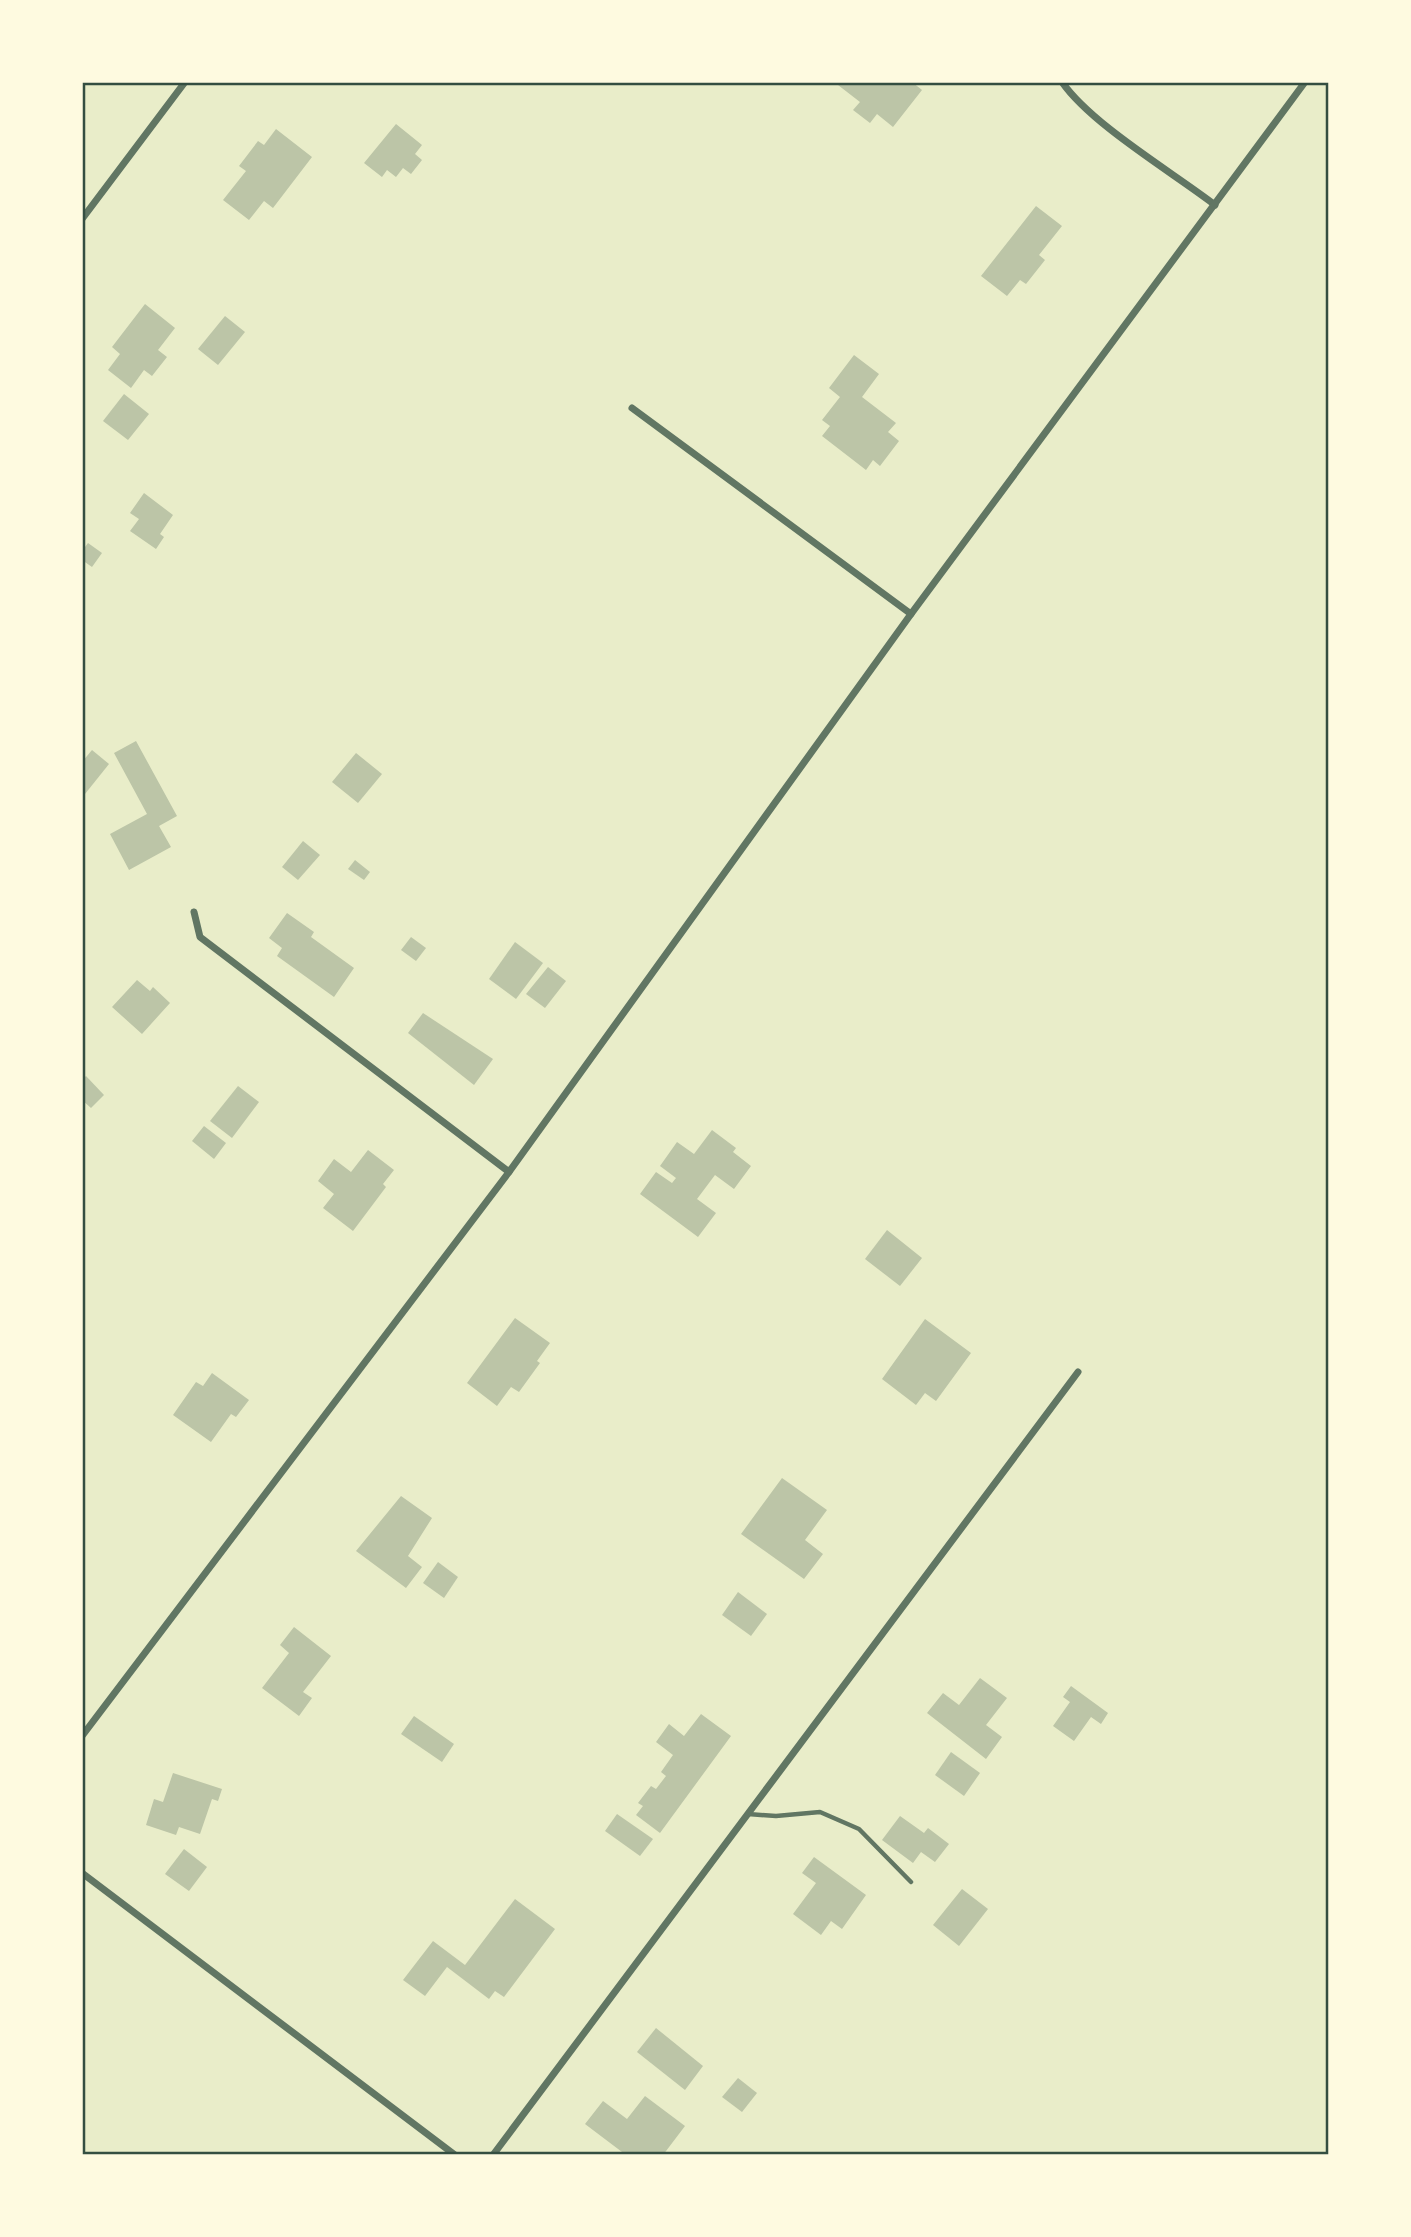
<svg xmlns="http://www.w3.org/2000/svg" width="1411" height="2237" font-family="Literata,serif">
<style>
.building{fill:#bcc5a7}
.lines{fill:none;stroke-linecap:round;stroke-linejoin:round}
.service{stroke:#617663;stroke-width:4.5}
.minor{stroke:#617663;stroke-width:7}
.neatline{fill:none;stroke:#344e41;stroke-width:2.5}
</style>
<rect width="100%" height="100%" fill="#e9edc9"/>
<g class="building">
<polygon points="840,82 912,82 922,90 893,127 877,114 870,123 853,110 860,102 838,85"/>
<polygon points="396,124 422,145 415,154 422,160 411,174 403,168 396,177 387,170 382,177 364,163"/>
<polygon points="276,129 312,157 273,208 264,201 249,220 223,200 246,171 239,166 258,141 264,145"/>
<polygon points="1036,206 1062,226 1039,255 1045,260 1026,284 1020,280 1007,296 981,276"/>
<polygon points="145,304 175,328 158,350 167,357 152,376 144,370 131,388 108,370 120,354 112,347"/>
<polygon points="225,316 245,332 218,365 198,349"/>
<polygon points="854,355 879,374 862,397 896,423 888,432 899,441 880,466 873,460 866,470 822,436 830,426 822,420 840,397 829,388"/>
<polygon points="124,394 149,414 128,440 103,421"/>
<polygon points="144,493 173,515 160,534 164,537 156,549 130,531 139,519 130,513"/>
<polygon points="88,543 102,553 92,567 82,560 82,551"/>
<polygon points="136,741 177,816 159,826 171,847 129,870 110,834 147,814 114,753"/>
<polygon points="92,750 109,764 85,794 82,792 82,762"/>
<polygon points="356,753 382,774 358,803 332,782"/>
<polygon points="303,841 320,855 298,880 282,867"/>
<polygon points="355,860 370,872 364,880 348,869"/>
<polygon points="287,913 314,932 311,937 354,968 334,997 277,956 282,948 269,938"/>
<polygon points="411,937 426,948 416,961 401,950"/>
<polygon points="515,942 543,963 516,999 489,979"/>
<polygon points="548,967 566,981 545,1008 526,994"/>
<polygon points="137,980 150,991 153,987 170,1003 142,1034 112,1007"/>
<polygon points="423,1013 493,1059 474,1085 408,1033"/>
<polygon points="86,1076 104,1095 91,1108 82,1100 82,1080"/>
<polygon points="238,1086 259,1102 232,1138 210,1121"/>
<polygon points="204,1126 226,1143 214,1159 192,1141"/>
<polygon points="712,1130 736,1148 733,1152 751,1166 734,1189 715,1175 697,1199 716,1213 698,1237 640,1194 656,1172 672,1183 676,1178 660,1166 677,1142 694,1154"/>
<polygon points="368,1150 394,1170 383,1184 386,1187 353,1231 323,1208 334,1194 318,1181 334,1159 351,1172"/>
<polygon points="887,1230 922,1258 900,1286 865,1259"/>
<polygon points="515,1318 550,1343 537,1361 540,1363 519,1392 511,1387 497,1406 467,1383"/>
<polygon points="925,1319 971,1353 936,1401 925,1393 916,1405 882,1379"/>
<polygon points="212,1373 249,1400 236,1417 231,1414 211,1442 173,1415 196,1382 203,1386"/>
<polygon points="782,1478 827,1510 805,1540 823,1554 804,1579 741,1534"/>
<polygon points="401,1496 432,1518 408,1556 422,1567 406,1588 356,1551"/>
<polygon points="438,1562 458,1577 444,1598 423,1583"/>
<polygon points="738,1592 767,1614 751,1636 722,1615"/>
<polygon points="294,1627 331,1656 303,1692 312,1698 299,1716 262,1688 289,1653 280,1645"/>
<polygon points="980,1678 1007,1698 986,1725 1002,1737 986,1759 927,1713 943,1693 959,1705"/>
<polygon points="1071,1686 1108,1713 1101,1724 1091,1717 1074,1741 1053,1726 1070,1702 1063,1697"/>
<polygon points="701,1714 731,1736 660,1833 636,1815 643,1806 638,1803 651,1786 656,1789 666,1776 661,1772 673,1755 656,1742 669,1724 684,1736"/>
<polygon points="414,1716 454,1744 442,1762 401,1734"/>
<polygon points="951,1752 980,1773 964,1796 935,1775"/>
<polygon points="173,1773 222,1789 218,1801 212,1799 200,1834 179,1827 176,1835 146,1825 154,1799 163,1802"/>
<polygon points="617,1814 653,1839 640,1856 605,1831"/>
<polygon points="900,1816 924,1833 928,1828 949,1844 935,1862 921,1852 913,1863 882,1840"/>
<polygon points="184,1849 207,1867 189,1891 165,1874"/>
<polygon points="814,1857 866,1895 842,1929 831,1921 821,1935 793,1914 816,1883 802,1873"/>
<polygon points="962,1889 988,1909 959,1946 933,1925"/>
<polygon points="515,1899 555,1929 504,1997 495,1991 489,1999 447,1967 425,1996 403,1980 433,1941 465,1965"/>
<polygon points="656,2028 703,2066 685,2090 637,2052"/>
<polygon points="738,2078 757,2093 742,2112 722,2097"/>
<polygon points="645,2096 685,2126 663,2155 626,2155 585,2124 603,2101 627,2119"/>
</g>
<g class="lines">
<polyline class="service" points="748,1814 776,1816 820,1812 859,1829 911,1882"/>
<g class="minor">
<path d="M1062,82C1091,124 1172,172 1215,205"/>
<polyline points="82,219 185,82"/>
<polyline points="632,408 911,614"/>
<polyline points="194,912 200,937 509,1172"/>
<polyline points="82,1736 509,1172 911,614 1305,82"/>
<polyline points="82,1873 455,2155"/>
<polyline points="493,2155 1078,1372"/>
</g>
</g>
<rect width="1411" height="2237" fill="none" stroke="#fefae0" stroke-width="168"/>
<rect x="84" y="84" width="1243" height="2069" class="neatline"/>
</svg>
